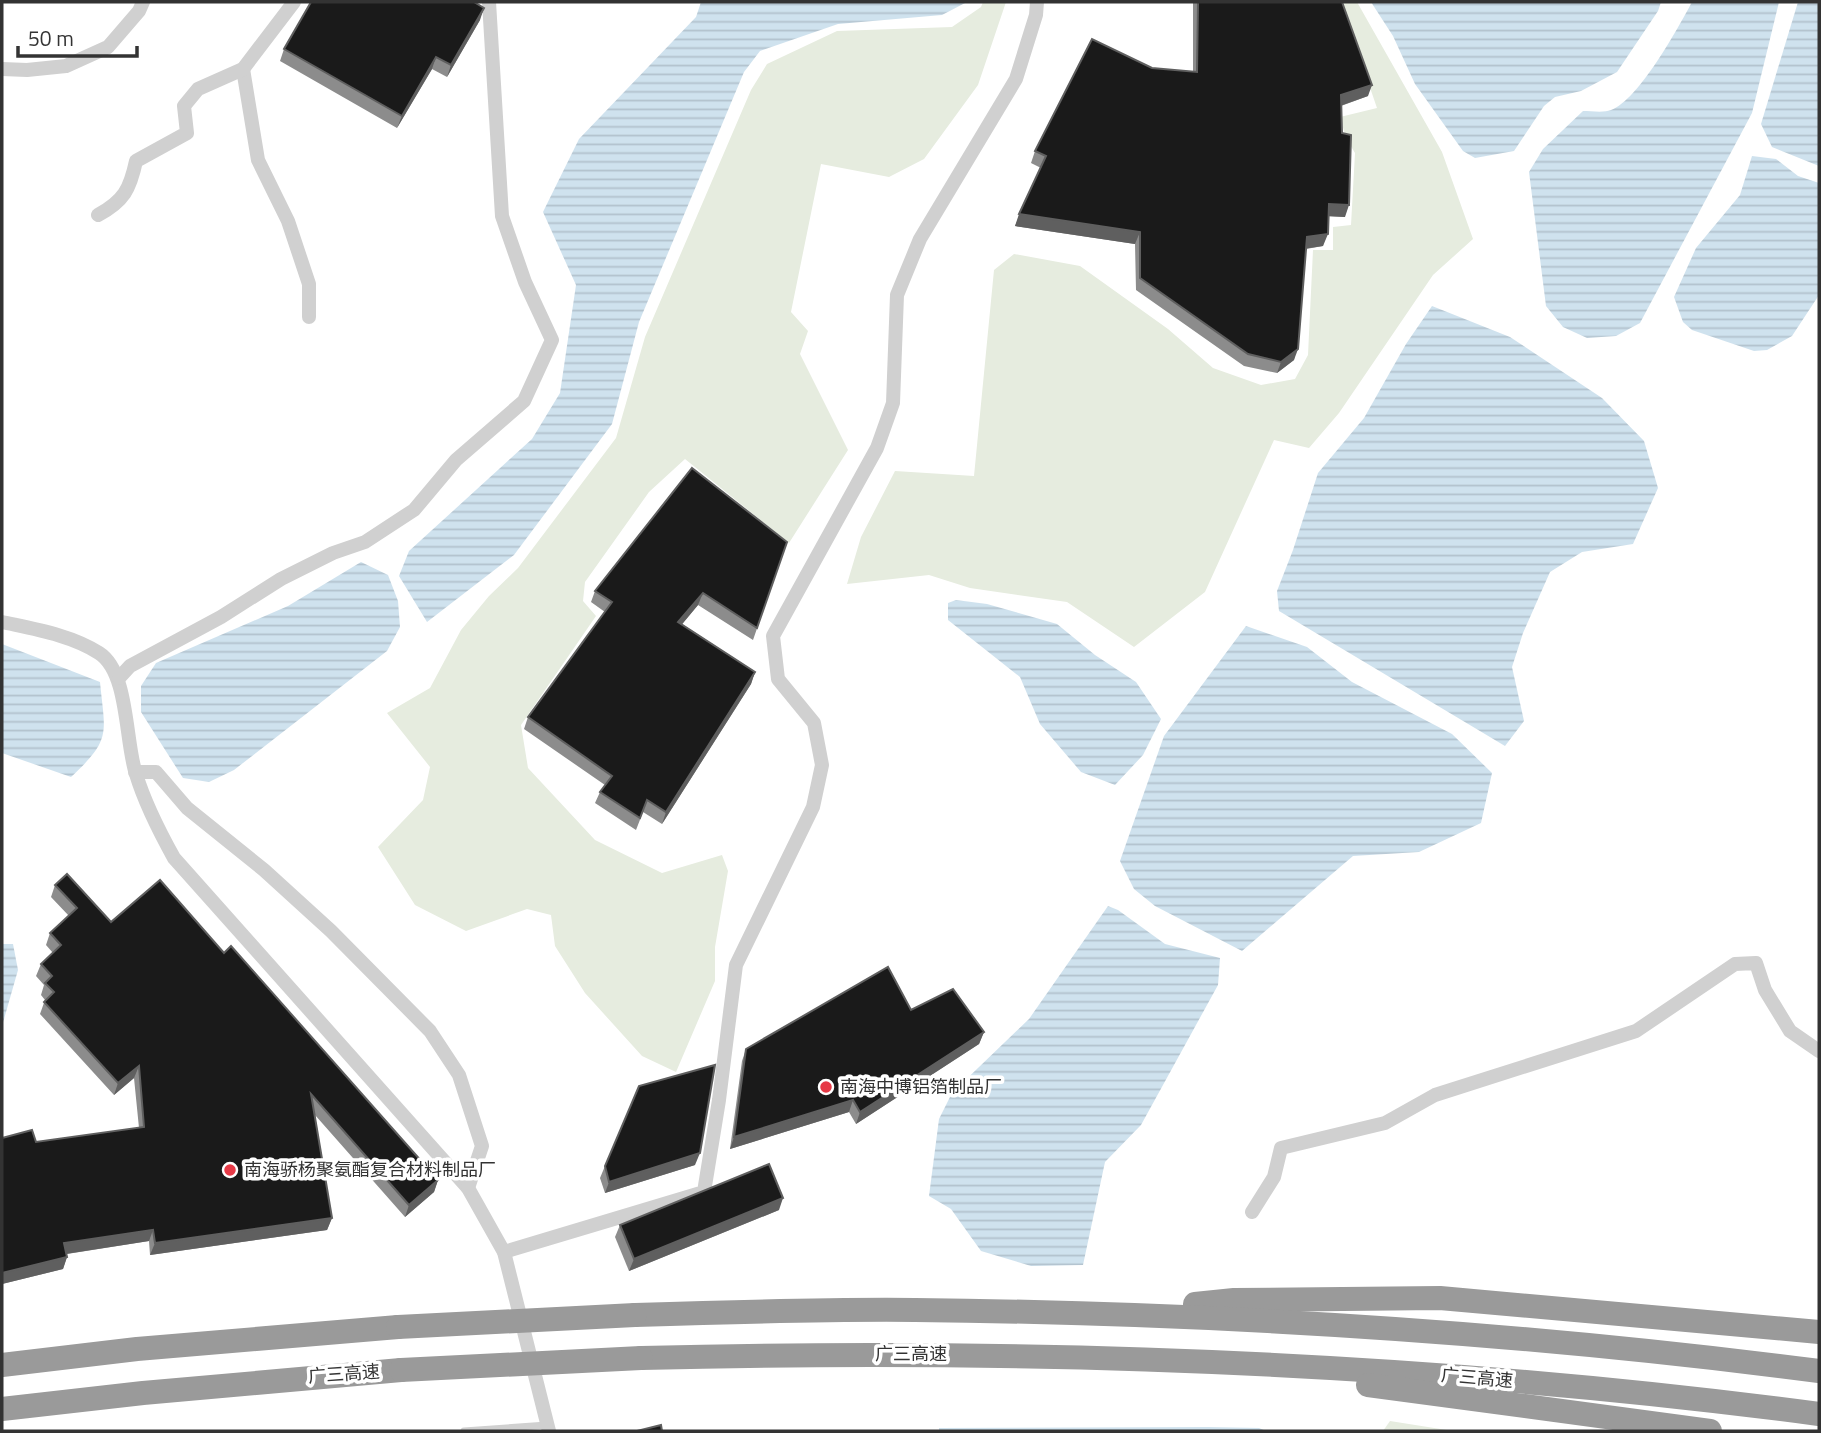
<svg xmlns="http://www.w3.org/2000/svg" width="1821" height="1433" font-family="'Titillium Web','Noto Sans SC',sans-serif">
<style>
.grass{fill:#e6ecdf}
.water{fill:url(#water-rules)}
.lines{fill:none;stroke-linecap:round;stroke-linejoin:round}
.service{stroke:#d0d0d0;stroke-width:7}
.minor{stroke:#d0d0d0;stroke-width:14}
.motorway{stroke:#9a9a9a;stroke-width:24}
.motorway-bridge{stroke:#9a9a9a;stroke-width:24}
.wall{fill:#8c8c8c}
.shaded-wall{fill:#5f5f5f}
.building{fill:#1a1a1a;stroke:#5f5f5f;stroke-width:2}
.poi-dot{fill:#e63946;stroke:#fff;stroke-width:2.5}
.labels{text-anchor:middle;stroke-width:7;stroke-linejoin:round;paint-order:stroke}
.poi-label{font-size:18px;fill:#333;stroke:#fff;text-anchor:start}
.street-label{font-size:18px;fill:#333;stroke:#fff}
</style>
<defs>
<pattern id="water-rules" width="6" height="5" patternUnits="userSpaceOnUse" patternTransform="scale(1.75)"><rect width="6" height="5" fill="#cfe2ee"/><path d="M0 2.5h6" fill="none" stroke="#b2c2cd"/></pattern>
</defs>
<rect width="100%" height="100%" fill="#fff"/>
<g class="grass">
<polygon points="983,2 1006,2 978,85 924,159 889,177 821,164 791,312 808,331 800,354 848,450 789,543 685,459 649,492 585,582 583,601 596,616 521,725 528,768 595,840 662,873 722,855 728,871 715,947 715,981 676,1072 642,1056 585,993 555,946 551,915 527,909 466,931 415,905 378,847 423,800 430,767 387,713 430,688 461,630 489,596 518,568 616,438 645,337 751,90 767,64 837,31 952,27 981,7"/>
<polygon points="1337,2 1357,2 1442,152 1473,239 1433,275 1339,413 1309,448 1274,440 1205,592 1134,647 1067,602 970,588 929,575 847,584 861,537 895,471 974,476 994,270 1014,254 1080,266 1168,329 1213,368 1261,385 1295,379 1308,355 1313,250 1333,250 1333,227 1351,225 1355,153 1346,138 1340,117 1377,108 1344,12"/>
<polygon points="1390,1421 1453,1431 1383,1431"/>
</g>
<g class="water">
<polygon points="701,2 967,2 942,15 838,24 760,51 744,72 639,322 612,424 514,555 427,622 399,576 409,551 532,439 560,393 576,285 543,212 579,139 696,17"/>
<polygon points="1371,2 1661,2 1658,11 1617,72 1581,91 1555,97 1544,106 1514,151 1475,158 1463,151 1415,84 1393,36"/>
<path d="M1692,2H1779L1752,113L1640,323L1616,336L1587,338L1563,327L1546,306L1529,172L1543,149L1583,111C1591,111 1604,113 1611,110C1639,100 1678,28 1692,2Z"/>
<polygon points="1798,2 1819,2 1819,166 1772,147 1761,124"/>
<polygon points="1752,156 1776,159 1798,176 1819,183 1819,295 1792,336 1767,350 1754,351 1692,330 1683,322 1674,297 1696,248 1740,195"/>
<polygon points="1432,306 1510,337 1602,398 1644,441 1658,488 1633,544 1582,552 1550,572 1523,633 1512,667 1524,721 1505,746 1279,611 1277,591 1293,550 1318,473 1364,418 1406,344"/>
<polygon points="361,562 388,575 398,601 400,627 387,651 234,770 209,782 183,778 141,712 141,686 156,663 288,606"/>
<polygon points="956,600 987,604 1057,624 1095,655 1136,682 1161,719 1143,755 1115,785 1081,772 1040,724 1020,677 948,620 948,603"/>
<polygon points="1246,626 1307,647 1352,682 1452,734 1492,773 1481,823 1419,852 1353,856 1242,951 1155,906 1134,889 1120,861 1164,736"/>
<path d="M2,644L100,682C105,734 112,739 71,777L2,753Z"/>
<polygon points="1108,906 1118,910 1165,944 1220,958 1218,985 1141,1125 1105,1162 1083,1265 1031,1266 981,1251 951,1209 929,1196 939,1119 952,1093 1029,1019"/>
<polygon points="2,944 13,944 18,970 2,1026"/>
<polygon points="1208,1427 1259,1428 1266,1431 939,1431 939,1428"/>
</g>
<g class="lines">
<polyline class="service" points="464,1431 547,1425"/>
<g class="minor">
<polyline points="2,69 27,70 66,66 108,47 139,11 143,2"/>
<polyline points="243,69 258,160 288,221 309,284 309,317"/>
<path d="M98,215C124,201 130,189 136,161L187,133L184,106L198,89L243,69L294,2"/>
<path d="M2,622C34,629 71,635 99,653C129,672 125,742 136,774C145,804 159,831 174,858L468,1188L504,1252L549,1431"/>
<polyline points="119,678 130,666 221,617 281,579 333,553 365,542 414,510 456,460 524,401 552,340 525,282 502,216 489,2"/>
<polyline points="135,772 156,772 187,808 264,870 331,931 430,1031 459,1075 482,1146 468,1188"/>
<polyline points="1252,1212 1274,1177 1281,1148 1385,1123 1435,1095 1636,1031 1735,964 1756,963 1765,990 1790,1031 1819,1051"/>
<polyline points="504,1252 704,1192 719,1100 736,965 813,807 822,765 814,723 778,679 773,636 877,448 893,403 897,295 920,239 1016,79 1036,15 1037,2"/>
</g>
<g class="motorway">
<polyline points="1195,1304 1234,1300 1440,1298 1819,1332"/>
<path d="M635,1315C728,1312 822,1309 915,1310C1217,1313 1519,1332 1819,1371"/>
<path d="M641,1358C1035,1348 1429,1362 1819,1414"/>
<polyline points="2,1365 137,1349 398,1327"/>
<polyline points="1368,1385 1710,1431"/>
<polyline points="2,1409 143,1393 401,1370"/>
</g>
<g class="motorway-bridge">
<polyline points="398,1327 635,1315"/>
<polyline points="401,1370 641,1358"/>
</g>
</g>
<g class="wall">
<polygon points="1193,2 1342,2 1368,96 1341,106 1345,217 1328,216 1323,246 1306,249 1294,360 1277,373 1244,366 1136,290 1135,244 1015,226 1041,168 1031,163 1035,151 1152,68 1193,72"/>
<polygon points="480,20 447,77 432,69 397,128 280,61 284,49"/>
<polygon points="787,542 753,640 698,605 682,624 755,672 751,684 662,824 643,812 636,830 595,803 600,792 605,785 524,729 528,717 605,612 591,602 595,591"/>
<polygon points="55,885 111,922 224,953 438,1180 434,1192 405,1217 315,1115 332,1218 327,1230 150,1255 149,1241 67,1254 67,1257 63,1269 2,1284 2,1138 36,1142 139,1128 134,1078 114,1095 40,1014 45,1000 41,995 44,985 36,976 41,964 53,953 46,945 50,933 69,916 51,897"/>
<polygon points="911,1010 984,1032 979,1044 856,1124 849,1112 730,1149 742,1061 746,1049"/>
<polygon points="695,1165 605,1193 600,1178 605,1166"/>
<polygon points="779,1210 629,1271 615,1237 620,1225"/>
</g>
<g class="shaded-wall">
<polygon points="484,8 480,20 447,77 451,65"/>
<polygon points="436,57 432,69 397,128 402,116"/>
<polygon points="1372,85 1368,96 1337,107 1341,95"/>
<polygon points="1329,204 1349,205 1345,217 1324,216"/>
<polygon points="1019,214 1140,232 1135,244 1015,226"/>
<polygon points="1328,234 1323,246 1303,249 1307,237"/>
<polygon points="1298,349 1294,360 1277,373 1281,362"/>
<polygon points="703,593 698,605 674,634 678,622"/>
<polygon points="755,672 751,684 662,824 666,812"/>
<polygon points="984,1032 979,1044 856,1124 860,1112"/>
<polygon points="139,1066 134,1078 114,1095 118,1083"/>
<polygon points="853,1100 849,1112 730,1149 734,1137"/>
<polygon points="700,1153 695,1165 605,1193 609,1182"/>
<polygon points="438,1180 434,1192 405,1217 409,1205"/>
<polygon points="783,1198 779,1210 629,1271 634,1259"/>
<polygon points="332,1218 327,1230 150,1255 155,1243"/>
<polygon points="153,1230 149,1241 59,1255 64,1243"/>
<polygon points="67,1257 63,1269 2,1284 2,1273"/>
</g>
<g class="building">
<polygon points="311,2 474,2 484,8 451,65 436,57 402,116 284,49"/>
<polygon points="1198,2 1342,2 1372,85 1341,95 1342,133 1351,135 1349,205 1329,204 1328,234 1307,237 1298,349 1281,362 1248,354 1140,278 1140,232 1019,214 1046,156 1035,151 1092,39 1152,68 1197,72"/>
<polygon points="692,468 787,542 757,628 703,593 678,622 755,672 666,812 647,800 640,818 600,792 612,776 528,717 612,602 595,591"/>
<polygon points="67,874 111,922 160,880 224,953 231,946 438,1180 409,1205 311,1094 332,1218 155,1243 153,1230 64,1243 67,1257 2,1273 2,1138 32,1130 36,1142 144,1127 139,1066 118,1083 44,1002 54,992 45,983 52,976 41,964 61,945 50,933 77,908 55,885"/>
<polygon points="888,967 911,1010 953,989 984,1032 860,1112 853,1100 734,1137 746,1049"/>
<polygon points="715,1065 700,1153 609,1182 605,1166 639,1086"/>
<polygon points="769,1164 783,1198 634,1259 620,1225"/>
<polygon points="661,1425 662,1431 637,1431"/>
</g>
<g class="poi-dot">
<circle cx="826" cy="1087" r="7"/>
<circle cx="230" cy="1170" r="7"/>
</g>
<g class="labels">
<g class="poi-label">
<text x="840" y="1093">南海中博铝箔制品厂</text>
<text x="244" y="1176">南海骄杨聚氨酯复合材料制品厂</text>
</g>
<g class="street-label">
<text x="911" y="1360">广三高速</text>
<text transform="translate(344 1374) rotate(-4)" y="6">广三高速</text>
<text transform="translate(1477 1378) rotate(5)" y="6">广三高速</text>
</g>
</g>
<rect width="1821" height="1433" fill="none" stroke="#333333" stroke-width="7"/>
<path d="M18 46v10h119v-10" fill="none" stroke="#333333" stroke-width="3.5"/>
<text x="28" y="46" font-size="21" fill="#333333" stroke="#ffffff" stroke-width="5" paint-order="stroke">50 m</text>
</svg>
